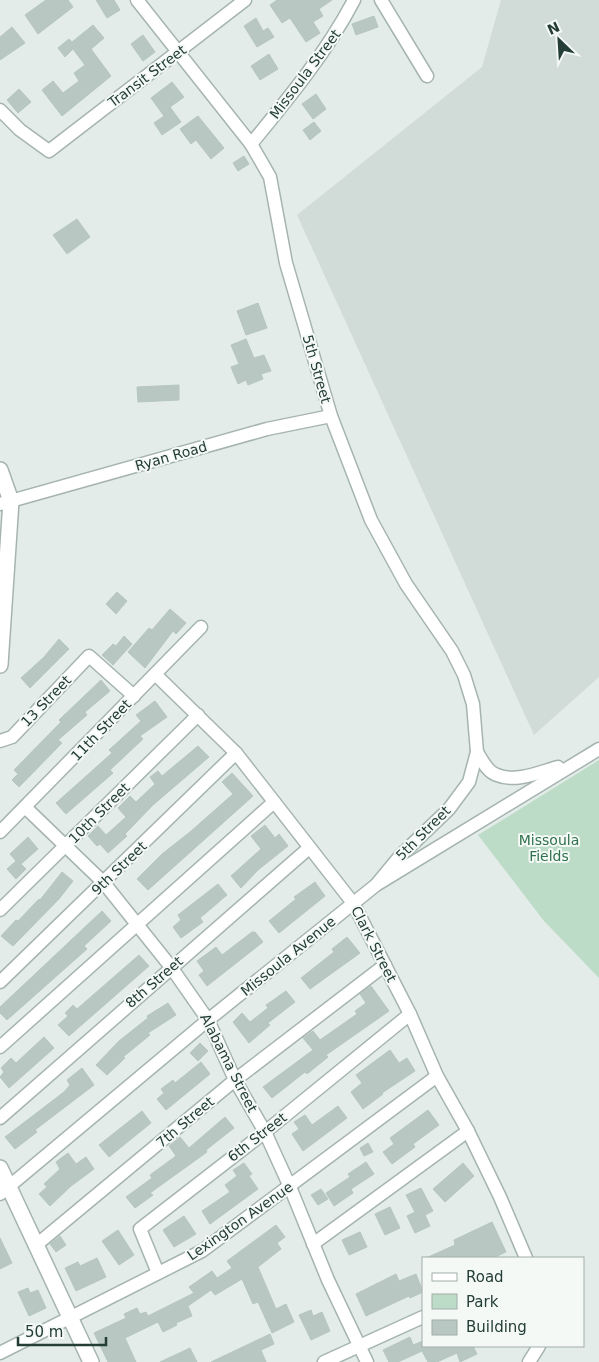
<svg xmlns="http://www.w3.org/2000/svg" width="599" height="1362" font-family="'DejaVu Sans',sans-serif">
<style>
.built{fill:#d1dcd8}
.green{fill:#bddcc7}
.building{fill:#b8c7c2;stroke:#b6c6c0}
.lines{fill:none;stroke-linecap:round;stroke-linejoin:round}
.minor-casing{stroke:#a6b4b0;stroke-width:15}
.tertiary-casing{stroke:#a6b4b0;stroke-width:18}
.minor{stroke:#fff;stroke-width:12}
.tertiary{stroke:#fff;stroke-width:15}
.labels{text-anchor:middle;stroke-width:4;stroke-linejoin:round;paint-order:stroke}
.street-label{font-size:14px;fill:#243d37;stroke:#f4f9f6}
.park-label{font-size:14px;fill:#30724d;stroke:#f4f9f6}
</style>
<rect width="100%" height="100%" fill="#e3ece9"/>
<polygon class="built" points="501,0 599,0 599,677 534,735 297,215 482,67"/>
<polygon class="green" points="599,760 599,978 544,921 478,835"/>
<g class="building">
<polygon points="46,0 68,0 73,7 38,34 25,15"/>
<polygon points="96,0 114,0 120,10 107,18"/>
<polygon points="277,0 332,0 319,9 323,16 313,22 320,33 306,42 290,18 282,23 270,5"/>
<polygon points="374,16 378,27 356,35 352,24"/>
<polygon points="256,18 263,31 268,28 274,37 257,47 244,26"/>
<polygon points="93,25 104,38 91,49 111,76 62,116 42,90 53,81 63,93 79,81 74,73 85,65 73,49 65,57 58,48 69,39 72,42"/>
<polygon points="12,27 25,43 0,60 0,37"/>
<polygon points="143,35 155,52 143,61 131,44"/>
<polygon points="269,54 278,69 260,80 251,66"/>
<polygon points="172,82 184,97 170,107 181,122 162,135 154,123 164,116 151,98"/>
<polygon points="19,89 31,102 18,113 7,100"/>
<polygon points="316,94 326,109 313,119 302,104"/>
<polygon points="198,116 224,148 211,159 196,140 191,144 180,129"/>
<polygon points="314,122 321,131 310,140 303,130"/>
<polygon points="244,156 249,164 238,171 233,163"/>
<polygon points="77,219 90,237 67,254 53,235"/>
<polygon points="258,303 267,328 246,335 237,311"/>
<polygon points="246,339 254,358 264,355 271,371 261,374 263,379 248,385 246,380 238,384 231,367 239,364 231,345"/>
<polygon points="179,385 179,400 138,402 137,387"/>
<polygon points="117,592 127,601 116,614 106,604"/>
<polygon points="170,609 186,623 176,634 173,631 145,668 128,652 149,628 152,630"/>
<polygon points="124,636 132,644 113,665 102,655 113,644 116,646"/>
<polygon points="59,639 69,649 30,688 21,678 44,657"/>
<polygon points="101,680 110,691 85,712 87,715 58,740 62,743 19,787 12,780 18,774 14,770 61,722 59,720"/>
<polygon points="155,701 167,717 140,736 143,739 110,770 113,773 66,814 56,803 112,753 109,750 141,721 136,715"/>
<polygon points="198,746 209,757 153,805 125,834 127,836 108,853 100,844 97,846 88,836 98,826 106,835 126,817 118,808 130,796 136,802 155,784 150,777 158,771 162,776"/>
<polygon points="232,773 253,796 148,890 137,879 162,854 190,832 233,794 222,782"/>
<polygon points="265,825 275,838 279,834 288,846 258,870 241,888 231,876 261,849 251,836"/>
<polygon points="28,837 38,849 21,864 26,869 16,879 7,869 16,861 10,854"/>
<polygon points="62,872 73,881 59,899 13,946 1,936 16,920 18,921 39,899 40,900"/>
<polygon points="315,882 325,896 279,933 269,921 296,899 294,897"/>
<polygon points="218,884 227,895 200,918 203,922 181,938 173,927 181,920 178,915"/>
<polygon points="102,911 111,921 84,946 87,949 7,1020 0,1013 0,1007"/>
<polygon points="252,932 255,932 263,942 207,986 199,975 204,971 197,961 216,947 222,955"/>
<polygon points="347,937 360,953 310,989 301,978 334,952 332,949"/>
<polygon points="139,955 149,966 69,1036 58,1025 68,1016 65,1013 73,1005 77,1009"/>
<polygon points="371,986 389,1011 326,1055 328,1057 307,1074 305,1072 272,1098 263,1087 313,1050 303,1038 313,1031 320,1040 357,1014 355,1011 366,1003 360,994"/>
<polygon points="286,991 295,1002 268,1023 270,1025 249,1043 233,1022 242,1013 250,1022 268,1008 266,1005"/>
<polygon points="168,1003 176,1015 148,1033 150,1035 123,1057 125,1058 107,1075 96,1065 119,1041 148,1018 147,1016"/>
<polygon points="44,1037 54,1048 9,1088 0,1077 4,1072 1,1068 11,1058 16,1063"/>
<polygon points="200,1043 208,1051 198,1061 190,1053"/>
<polygon points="390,1050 399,1063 407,1058 415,1071 382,1093 383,1094 363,1109 351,1092 362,1083 356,1075"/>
<polygon points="201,1062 210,1074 166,1110 157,1099 164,1093 161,1089 173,1080 175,1083"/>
<polygon points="82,1068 94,1085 35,1130 37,1132 15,1149 5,1137 64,1092 70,1085 67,1080"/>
<polygon points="338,1106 347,1118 303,1151 292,1134 299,1129 294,1122 305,1115 312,1125"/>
<polygon points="428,1110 439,1125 413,1144 415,1147 392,1164 383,1152 394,1144 390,1138"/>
<polygon points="142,1111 151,1123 109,1157 99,1145"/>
<polygon points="225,1117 234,1128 206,1150 207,1152 150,1193 153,1195 135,1208 126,1197 152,1178 150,1175 176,1156 169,1146 180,1137 189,1148"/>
<polygon points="368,1143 373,1152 364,1156 360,1148"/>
<polygon points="68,1153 76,1164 86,1157 94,1169 71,1186 50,1206 39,1194 47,1187 44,1184 60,1169 56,1162"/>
<polygon points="366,1162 374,1174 351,1189 353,1193 334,1206 326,1193 350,1177 348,1174"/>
<polygon points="244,1163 252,1174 249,1176 258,1189 210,1224 202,1211 230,1192 225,1185 237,1176 233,1170"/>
<polygon points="463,1163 474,1176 445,1202 433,1189"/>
<polygon points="421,1188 433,1211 425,1215 430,1226 415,1233 407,1216 415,1212 406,1195"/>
<polygon points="321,1189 328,1199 318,1205 311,1195"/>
<polygon points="390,1207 400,1228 385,1235 375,1214"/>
<polygon points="184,1216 196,1234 174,1247 163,1230"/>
<polygon points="492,1222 506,1252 493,1258 426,1258 455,1245 454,1240"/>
<polygon points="276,1225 285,1237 277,1243 281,1249 258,1267 276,1309 286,1304 294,1322 272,1333 258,1302 253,1304 242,1279 215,1295 211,1290 188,1306 192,1316 176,1323 177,1325 163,1332 158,1322 125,1338 136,1362 108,1362 94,1333 126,1318 124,1314 137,1308 140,1314 146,1312 148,1316 194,1293 189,1287 212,1271 217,1278 232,1268 227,1261"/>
<polygon points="118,1230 134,1255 119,1265 102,1241"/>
<polygon points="360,1232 367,1247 349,1255 342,1240"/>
<polygon points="60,1236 66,1245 56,1252 50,1244"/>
<polygon points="0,1238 12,1263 0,1269"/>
<polygon points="97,1258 106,1277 76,1291 65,1268 78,1262 80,1266"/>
<polygon points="396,1274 399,1281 416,1274 423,1292 410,1298 409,1296 366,1316 356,1294"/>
<polygon points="28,1288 30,1293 38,1290 46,1308 29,1316 18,1292"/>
<polygon points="311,1310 313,1316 322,1312 330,1331 311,1340 299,1315"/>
<polygon points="270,1334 274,1344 261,1350 266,1362 211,1362"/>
<polygon points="410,1337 413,1345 423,1341 423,1346 473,1346 477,1354 460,1362 457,1353 437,1362 428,1362 422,1351 398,1362 389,1362 383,1350"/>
<polygon points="190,1348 197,1362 160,1362"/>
</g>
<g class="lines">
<g class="minor-casing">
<g id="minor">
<polyline points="137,0 251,144 270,177 286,263 331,416 371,520 406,584 452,651 464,675 473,704 477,752 469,782 449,809 400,856 376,885"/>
<polyline points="381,0 427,76"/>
<polyline points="0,110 20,130 49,151 245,0"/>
<path d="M251,144C288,99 327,52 354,0"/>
<polyline points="0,504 267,429 331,416"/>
<polyline points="155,674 236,753 353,903 410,1014 437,1076 468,1131 500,1197 526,1258"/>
<polyline points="0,741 12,737 89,656 134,696"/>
<path d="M477,752C482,760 487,772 497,775C516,783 540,772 558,767"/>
<polyline points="25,807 104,883 171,967 208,1020 235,1080 265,1132 290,1187 328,1280 367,1362"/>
<polyline points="0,832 201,627"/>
<polyline points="0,910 198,715"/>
<polyline points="0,982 236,753"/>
<polyline points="0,1047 274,802"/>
<polyline points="0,1118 309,848"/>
<polyline points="0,1194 208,1020 376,885 599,749"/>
<polyline points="313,1244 468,1131"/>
<polyline points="35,1246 235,1080 385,965"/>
<polyline points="158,1273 140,1229 265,1132 410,1014"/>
<polyline points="0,1353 202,1251 437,1076"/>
<polyline points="324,1362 423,1317"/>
<polyline points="529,1362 539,1346"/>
</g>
</g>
<g class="tertiary-casing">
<g id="tertiary">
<polyline points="0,470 11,501 0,665"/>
<polyline points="0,1168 91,1362"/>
</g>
</g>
<use href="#minor" class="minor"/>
<use href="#tertiary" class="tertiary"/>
</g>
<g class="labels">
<g class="street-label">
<text transform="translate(305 74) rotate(-53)" y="5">Missoula Street</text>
<text transform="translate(147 76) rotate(-37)" y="5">Transit Street</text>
<text transform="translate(317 369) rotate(74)" y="5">5th Street</text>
<text transform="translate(171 456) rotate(-16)" y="5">Ryan Road</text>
<text transform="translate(46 701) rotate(-46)" y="5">13 Street</text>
<text transform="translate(101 730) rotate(-46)" y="5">11th Street</text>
<text transform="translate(99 813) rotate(-45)" y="5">10th Street</text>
<text transform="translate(423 833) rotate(-45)" y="5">5th Street</text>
<text transform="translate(119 868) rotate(-44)" y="5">9th Street</text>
<text transform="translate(374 944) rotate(63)" y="5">Clark Street</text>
<text transform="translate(288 956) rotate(-39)" y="5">Missoula Avenue</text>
<text transform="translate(154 982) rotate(-41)" y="5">8th Street</text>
<text transform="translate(229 1063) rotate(63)" y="5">Alabama Street</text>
<text transform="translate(185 1122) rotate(-40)" y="5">7th Street</text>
<text transform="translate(257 1137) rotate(-38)" y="5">6th Street</text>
<text transform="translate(240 1221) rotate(-35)" y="5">Lexington Avenue</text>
</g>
<g class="park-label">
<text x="549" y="845">Missoula<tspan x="549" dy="16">Fields</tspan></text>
</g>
</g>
<rect x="422" y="1257" width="162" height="90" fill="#f4f9f6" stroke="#a1aeaa"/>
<rect x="432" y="1273" width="25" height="8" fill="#ffffff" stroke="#a1aeaa"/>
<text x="466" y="1282" font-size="15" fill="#243d37">Road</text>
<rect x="432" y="1294" width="25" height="15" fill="#bddcc7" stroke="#a1aeaa"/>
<text x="466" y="1307" font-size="15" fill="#243d37">Park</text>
<rect x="432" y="1320" width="25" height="15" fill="#b8c7c2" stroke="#a1aeaa"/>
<text x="466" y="1332" font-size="15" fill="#243d37">Building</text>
<g transform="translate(559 40) rotate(335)" stroke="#f4f9f6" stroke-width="4" paint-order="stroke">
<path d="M0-4L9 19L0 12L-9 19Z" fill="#243d37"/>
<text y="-8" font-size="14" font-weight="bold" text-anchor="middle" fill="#243d37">N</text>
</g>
<path d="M18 1337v8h88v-8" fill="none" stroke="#243d37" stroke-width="2.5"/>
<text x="25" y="1337" font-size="15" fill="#243d37" stroke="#f4f9f6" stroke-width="4" paint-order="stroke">50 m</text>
</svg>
